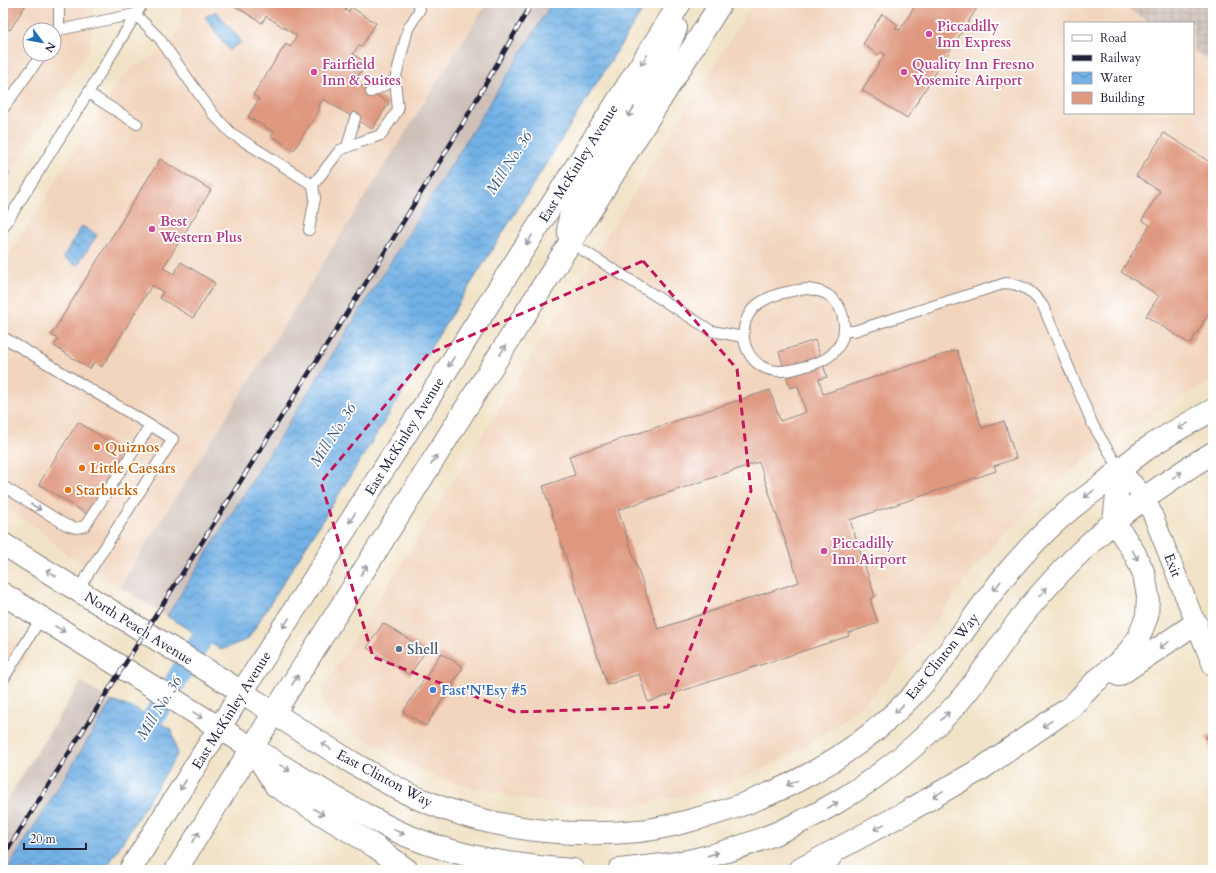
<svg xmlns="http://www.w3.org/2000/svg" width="1216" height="873" font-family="Cardo,serif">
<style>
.built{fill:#f2d5be;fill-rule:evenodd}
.industrial{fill:url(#industrial-grid)}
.railway{fill:#cfc1ba}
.green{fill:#b9cd71;stroke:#6e7856}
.water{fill:url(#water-waves);stroke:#4a6a90}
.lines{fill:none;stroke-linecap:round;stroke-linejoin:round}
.canal{stroke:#72b1e5;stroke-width:22}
.building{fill:#df987f;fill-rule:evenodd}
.lane-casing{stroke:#8a8281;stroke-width:12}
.street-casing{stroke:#8a8281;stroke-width:21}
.secondary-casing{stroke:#8a8281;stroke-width:24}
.primary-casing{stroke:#8a8281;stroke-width:24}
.lane{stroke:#fff;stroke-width:10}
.street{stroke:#fff;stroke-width:19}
.secondary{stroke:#fff;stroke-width:22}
.primary{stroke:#fff;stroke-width:22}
.rail-casing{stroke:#22223b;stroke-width:4.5}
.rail{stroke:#fff;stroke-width:3;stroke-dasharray:9;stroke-linecap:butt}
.oneway{stroke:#9c9ca7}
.marked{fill:none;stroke:#c2185b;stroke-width:3;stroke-dasharray:8 5;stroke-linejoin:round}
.hotel-dot{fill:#d1479c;stroke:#fff;stroke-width:1.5}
.food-dot{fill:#e8710a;stroke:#fff;stroke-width:1.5}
.service-dot{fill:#5c6f8a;stroke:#fff;stroke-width:1.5}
.shop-dot{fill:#3f7fe0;stroke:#fff;stroke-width:1.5}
.labels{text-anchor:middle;stroke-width:3.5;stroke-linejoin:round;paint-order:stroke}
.hotel-label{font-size:14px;font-weight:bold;fill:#b23c85;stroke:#fff;text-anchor:start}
.street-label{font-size:14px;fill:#22223b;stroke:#fff}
.food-label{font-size:14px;font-weight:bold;fill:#c56008;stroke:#fff;text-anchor:start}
.service-label{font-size:14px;font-weight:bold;fill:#4e5e75;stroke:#fff;text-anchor:start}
.shop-label{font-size:14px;font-weight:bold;fill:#366cbe;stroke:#fff;text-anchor:start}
.water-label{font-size:15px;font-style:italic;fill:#425b7f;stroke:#fff}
</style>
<defs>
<pattern id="industrial-grid" width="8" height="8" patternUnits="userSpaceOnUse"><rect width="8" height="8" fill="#cfc1ba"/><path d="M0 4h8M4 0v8" fill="none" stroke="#b1a6a1"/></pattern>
<pattern id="water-waves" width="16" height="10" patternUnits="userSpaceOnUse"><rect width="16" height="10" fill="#72b1e5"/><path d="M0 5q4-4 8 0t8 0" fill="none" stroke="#5d90bb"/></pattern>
</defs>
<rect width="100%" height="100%" fill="#fff"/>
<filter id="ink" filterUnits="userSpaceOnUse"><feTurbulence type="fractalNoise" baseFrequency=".025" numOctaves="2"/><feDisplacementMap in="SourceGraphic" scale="8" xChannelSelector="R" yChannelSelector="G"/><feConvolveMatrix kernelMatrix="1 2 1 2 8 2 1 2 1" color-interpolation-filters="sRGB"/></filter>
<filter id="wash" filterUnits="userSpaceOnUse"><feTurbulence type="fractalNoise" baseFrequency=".012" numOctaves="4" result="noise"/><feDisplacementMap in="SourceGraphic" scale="16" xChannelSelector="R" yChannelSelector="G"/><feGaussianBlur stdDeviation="0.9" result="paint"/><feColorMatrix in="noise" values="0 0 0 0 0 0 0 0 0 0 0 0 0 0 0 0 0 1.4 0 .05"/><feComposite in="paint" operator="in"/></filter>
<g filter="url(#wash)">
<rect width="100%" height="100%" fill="#f1e3c7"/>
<g class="built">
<path d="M3,3H94L92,35L89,49L11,173L3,168ZM30,30H54V54H30Z"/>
<polygon points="178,3 481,3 485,6 119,587 67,555 39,529 3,507 3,265 119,81 133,67 151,58 174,40 182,13"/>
<polygon points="753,3 1119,3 1151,23 1065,23 1065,113 1193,113 1193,50 1213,62 1213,381 1190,392 1134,425 1094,453 1065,476 1012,526 971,572 924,637 886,681 865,702 836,725 800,749 760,770 719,786 698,792 648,803 618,807 562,804 533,801 464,785 442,778 412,765 337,723 322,704 323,689"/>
<polygon points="3,636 30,651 3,694"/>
<polygon points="3,784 12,790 3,805"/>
</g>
<polygon class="industrial" points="1119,3 1213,3 1213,63 1193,50 1193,23 1151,23"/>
<g class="railway">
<polygon points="487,3 552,3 397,252 167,616 119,587"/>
<polygon points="81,682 112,701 7,870 3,870 3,806"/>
</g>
<polygon class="green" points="3,168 11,173 3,185"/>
<g class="water">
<polygon points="552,3 647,3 248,639 221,650 167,616 397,252"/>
<polygon points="216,11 242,42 229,50 205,17"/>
<polygon points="82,226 97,235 77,266 63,257"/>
<polygon points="112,701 136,709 172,730 177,755 105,870 7,870"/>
</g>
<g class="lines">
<polyline class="canal" points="136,745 218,613"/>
</g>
<g id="blocks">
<g class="building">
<polygon points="3,3 27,3 10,30 6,28 3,33"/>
<polygon points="230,3 349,3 345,10 348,12 351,7 376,23 361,47 358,46 353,54 366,63 355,81 389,103 372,129 323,99 319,105 320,108 294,150 271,136 274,132 248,117 259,99 253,95 286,44 290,47 297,36 266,16 262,23"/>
<polygon points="917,3 980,3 907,118 862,90 885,54 881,52 878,55 863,44 882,14 898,25 895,28 900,30"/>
<polygon points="1164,133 1213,164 1213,307 1190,344 1146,316 1159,296 1121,272 1150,225 1142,220 1160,191 1136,176"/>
<polygon points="160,159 211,190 163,268 174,274 181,262 215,283 193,318 160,298 163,292 152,285 102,367 94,362 90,369 54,346 58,339 51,335"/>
<path d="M815,340L827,377L819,379L823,394L957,350L982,428L1004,421L1016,458L994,466L996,471L850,520L875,597L870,599L878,623L848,633L849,636L648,702L639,674L607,685L543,486L575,475L569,456L770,390L780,421L806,412L798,386L790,388L779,352ZM759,462L799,582L658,629L618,510Z"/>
<polygon points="78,422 126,452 87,514 39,484"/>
<polygon points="383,623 426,650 410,675 367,648"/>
<polygon points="441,653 463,667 426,726 403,712"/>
<polygon points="1213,734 1213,754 1206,737"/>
</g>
</g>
</g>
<g filter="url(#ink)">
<use href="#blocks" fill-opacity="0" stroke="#8a8281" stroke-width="1"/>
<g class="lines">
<g class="lane-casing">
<g id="lane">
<polyline points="59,3 59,30"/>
<polyline points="135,14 159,38 214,115 231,133 313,185 315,198 309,230"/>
<polyline points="54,37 59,30 135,14"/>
<polyline points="371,92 395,80"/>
<polyline points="88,93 137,124"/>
<polyline points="3,109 42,54"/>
<polyline points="347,147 355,118"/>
<polyline points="313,185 340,150 360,142 381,135 398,110 395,80 408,29 420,9 418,3"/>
<polyline points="3,228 88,93 143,3"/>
<polyline points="571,243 712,331 743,337"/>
<path d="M808,289C815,290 822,291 828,295C847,308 850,338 832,354C823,362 811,365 799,368C786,372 773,373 761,366C738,351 738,316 761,302C774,294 793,290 808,289Z"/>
<path d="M844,331H854L1006,283C1024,285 1032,291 1043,306L1093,425L1120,470"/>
<polyline points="3,337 173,439 78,590"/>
<polyline points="3,486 66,525 76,528 85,526 150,426"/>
<polyline points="3,677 4,678 41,618"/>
<polyline points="828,870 839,855"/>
</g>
</g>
<g class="street-casing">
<polyline id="street" points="1120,470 1146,498 1213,667"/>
</g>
<g class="secondary-casing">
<g id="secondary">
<polyline points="1119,675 1196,623"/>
<path d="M130,870L242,692C283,719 323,746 365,770C384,781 402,792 422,800C491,829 566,838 639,831C658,829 678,824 696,819C777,798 854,757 912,696C948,658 975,612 1008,572C1024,553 1042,534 1061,517C1074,506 1088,495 1102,485C1117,472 1132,459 1148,448C1168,434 1191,422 1213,410"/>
<path d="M176,870L252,748C285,768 318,788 351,807C370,817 388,828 408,836C461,858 517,866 573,870"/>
<path d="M619,870C645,867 672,865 697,859C797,836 887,780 955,706C982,676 1002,641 1027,610C1057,574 1089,541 1126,512C1135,505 1144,499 1153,492C1173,478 1192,465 1213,453"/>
<polyline points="799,870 910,810 981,769 1071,707 1095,682 1126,656 1139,637 1147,616 1148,596 1144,574 1135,554 1114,521 1120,470"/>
</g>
</g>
<g class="primary-casing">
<g id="primary">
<path d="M571,243C566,226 569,217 576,202L660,66L676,28"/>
<polyline points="3,544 242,692 680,3"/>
<polyline points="3,594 252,748 276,786 376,847 407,870"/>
<polyline points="252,748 721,3"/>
</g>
</g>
<use href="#lane" class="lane"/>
<use href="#street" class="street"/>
<use href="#secondary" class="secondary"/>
<use href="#primary" class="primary"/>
<g class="rail-casing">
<polyline id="rail" points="3,857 374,270 462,125 532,3"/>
</g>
<use href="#rail" class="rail"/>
</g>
<defs><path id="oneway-shaft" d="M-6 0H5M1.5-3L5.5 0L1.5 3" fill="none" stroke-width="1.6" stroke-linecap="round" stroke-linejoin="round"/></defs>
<g class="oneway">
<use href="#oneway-shaft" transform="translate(644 60) rotate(122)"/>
<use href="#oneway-shaft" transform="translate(631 112) rotate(122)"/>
<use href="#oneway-shaft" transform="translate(529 240) rotate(122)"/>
<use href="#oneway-shaft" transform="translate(503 350) rotate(-58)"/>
<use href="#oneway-shaft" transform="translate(451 362) rotate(122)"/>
<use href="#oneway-shaft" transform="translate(1183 426) rotate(151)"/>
<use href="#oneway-shaft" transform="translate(434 460) rotate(-58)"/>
<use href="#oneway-shaft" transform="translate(1177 475) rotate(-34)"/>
<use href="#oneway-shaft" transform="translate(1089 494) rotate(142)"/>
<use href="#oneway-shaft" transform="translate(36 507) rotate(30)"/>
<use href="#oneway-shaft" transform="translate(352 518) rotate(122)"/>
<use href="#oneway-shaft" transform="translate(1135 555) rotate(62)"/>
<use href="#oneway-shaft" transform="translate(364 570) rotate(-58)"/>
<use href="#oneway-shaft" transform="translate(51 573) rotate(-148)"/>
<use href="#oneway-shaft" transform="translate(997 586) rotate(129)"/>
<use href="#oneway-shaft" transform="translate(1043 592) rotate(-50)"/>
<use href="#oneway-shaft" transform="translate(286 623) rotate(122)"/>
<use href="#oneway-shaft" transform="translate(60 629) rotate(32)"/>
<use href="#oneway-shaft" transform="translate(1164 645) rotate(146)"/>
<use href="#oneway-shaft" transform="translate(295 680) rotate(-58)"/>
<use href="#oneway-shaft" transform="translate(899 709) rotate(136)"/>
<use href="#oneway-shaft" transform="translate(198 715) rotate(32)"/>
<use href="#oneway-shaft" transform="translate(945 716) rotate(-45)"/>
<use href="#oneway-shaft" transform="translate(1047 724) rotate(146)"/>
<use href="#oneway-shaft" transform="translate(326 746) rotate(-148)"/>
<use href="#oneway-shaft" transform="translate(285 768) rotate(31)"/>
<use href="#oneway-shaft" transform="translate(792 783) rotate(154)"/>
<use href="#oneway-shaft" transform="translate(183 785) rotate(122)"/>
<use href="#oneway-shaft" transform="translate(938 794) rotate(149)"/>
<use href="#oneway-shaft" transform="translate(833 805) rotate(-30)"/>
<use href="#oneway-shaft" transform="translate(319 812) rotate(31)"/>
<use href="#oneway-shaft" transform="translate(879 827) rotate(151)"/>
<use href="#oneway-shaft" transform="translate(399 832) rotate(26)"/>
<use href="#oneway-shaft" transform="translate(196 837) rotate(-58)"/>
<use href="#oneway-shaft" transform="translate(713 854) rotate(-16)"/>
</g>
</g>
<path class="marked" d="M643,261L737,369L751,491L668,707L515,712L373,657L321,482L428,354Z"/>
<g class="hotel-dot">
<circle cx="929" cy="34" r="4"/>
<circle cx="314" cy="72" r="4"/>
<circle cx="904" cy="72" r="4"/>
<circle cx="152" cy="229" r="4"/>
<circle cx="824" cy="551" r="4"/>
</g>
<g class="food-dot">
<circle cx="97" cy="447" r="4"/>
<circle cx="82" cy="468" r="4"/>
<circle cx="68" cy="490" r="4"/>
</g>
<circle class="service-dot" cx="399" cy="649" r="4"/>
<circle class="shop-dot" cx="433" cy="690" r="4"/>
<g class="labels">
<g class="hotel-label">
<text x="937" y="31">Piccadilly<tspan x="937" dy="16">Inn Express</tspan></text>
<text x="322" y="69">Fairfield<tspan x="322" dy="16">Inn &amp; Suites</tspan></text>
<text x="912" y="69">Quality Inn Fresno<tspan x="912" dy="16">Yosemite Airport</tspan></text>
<text x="160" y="226">Best<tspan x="160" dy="16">Western Plus</tspan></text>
<text x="832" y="548">Piccadilly<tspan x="832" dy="16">Inn Airport</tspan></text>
</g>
<g class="street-label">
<text transform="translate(578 163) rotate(-58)" y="5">East McKinley Avenue</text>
<text transform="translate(404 436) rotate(-58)" y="5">East McKinley Avenue</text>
<text transform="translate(1173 565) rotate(68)" y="5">Exit</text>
<text transform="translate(139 628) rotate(32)" y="5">North Peach Avenue</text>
<text transform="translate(942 656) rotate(-51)" y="5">East Clinton Way</text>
<text transform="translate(231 710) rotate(-58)" y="5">East McKinley Avenue</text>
<text transform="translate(385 778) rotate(28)" y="5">East Clinton Way</text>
</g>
<g class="food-label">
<text x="105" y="452">Quiznos</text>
<text x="90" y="473">Little Caesars</text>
<text x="76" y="495">Starbucks</text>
</g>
<g class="service-label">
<text x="407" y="654">Shell</text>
</g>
<g class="shop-label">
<text x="441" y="695">Fast'N'Esy #5</text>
</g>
<g class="water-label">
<text transform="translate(509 163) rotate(-57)" y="5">Mill No. 36</text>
<text transform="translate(333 435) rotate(-57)" y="5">Mill No. 36</text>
<text transform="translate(159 708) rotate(-58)" y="5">Mill No. 36</text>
</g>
</g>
<rect width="1216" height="873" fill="none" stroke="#fff" stroke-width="16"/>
<rect x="1064" y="22" width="130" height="92" fill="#ffffff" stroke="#a7a7b1"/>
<rect x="1072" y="35" width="20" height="6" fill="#ffffff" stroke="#a7a7b1"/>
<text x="1100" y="42" font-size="12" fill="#22223b">Road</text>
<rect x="1072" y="55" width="20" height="6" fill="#22223b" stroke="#a7a7b1"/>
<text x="1100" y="62" font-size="12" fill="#22223b">Railway</text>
<rect x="1072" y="72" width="20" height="12" fill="url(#water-waves)" stroke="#a7a7b1"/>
<text x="1100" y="82" font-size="12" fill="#22223b">Water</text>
<rect x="1072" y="92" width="20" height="12" fill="#df987f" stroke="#a7a7b1"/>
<text x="1100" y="102" font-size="12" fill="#22223b">Building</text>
<g transform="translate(42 42) rotate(122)"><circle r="19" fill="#ffffff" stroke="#a7a7b1"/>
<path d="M0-3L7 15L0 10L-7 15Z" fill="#1f6fb2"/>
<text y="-6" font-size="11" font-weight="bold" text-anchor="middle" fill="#22223b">N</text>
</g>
<path d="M24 843v6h62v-6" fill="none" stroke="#22223b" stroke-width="2"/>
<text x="30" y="843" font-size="12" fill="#22223b" stroke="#ffffff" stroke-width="3" paint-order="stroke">20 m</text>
</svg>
